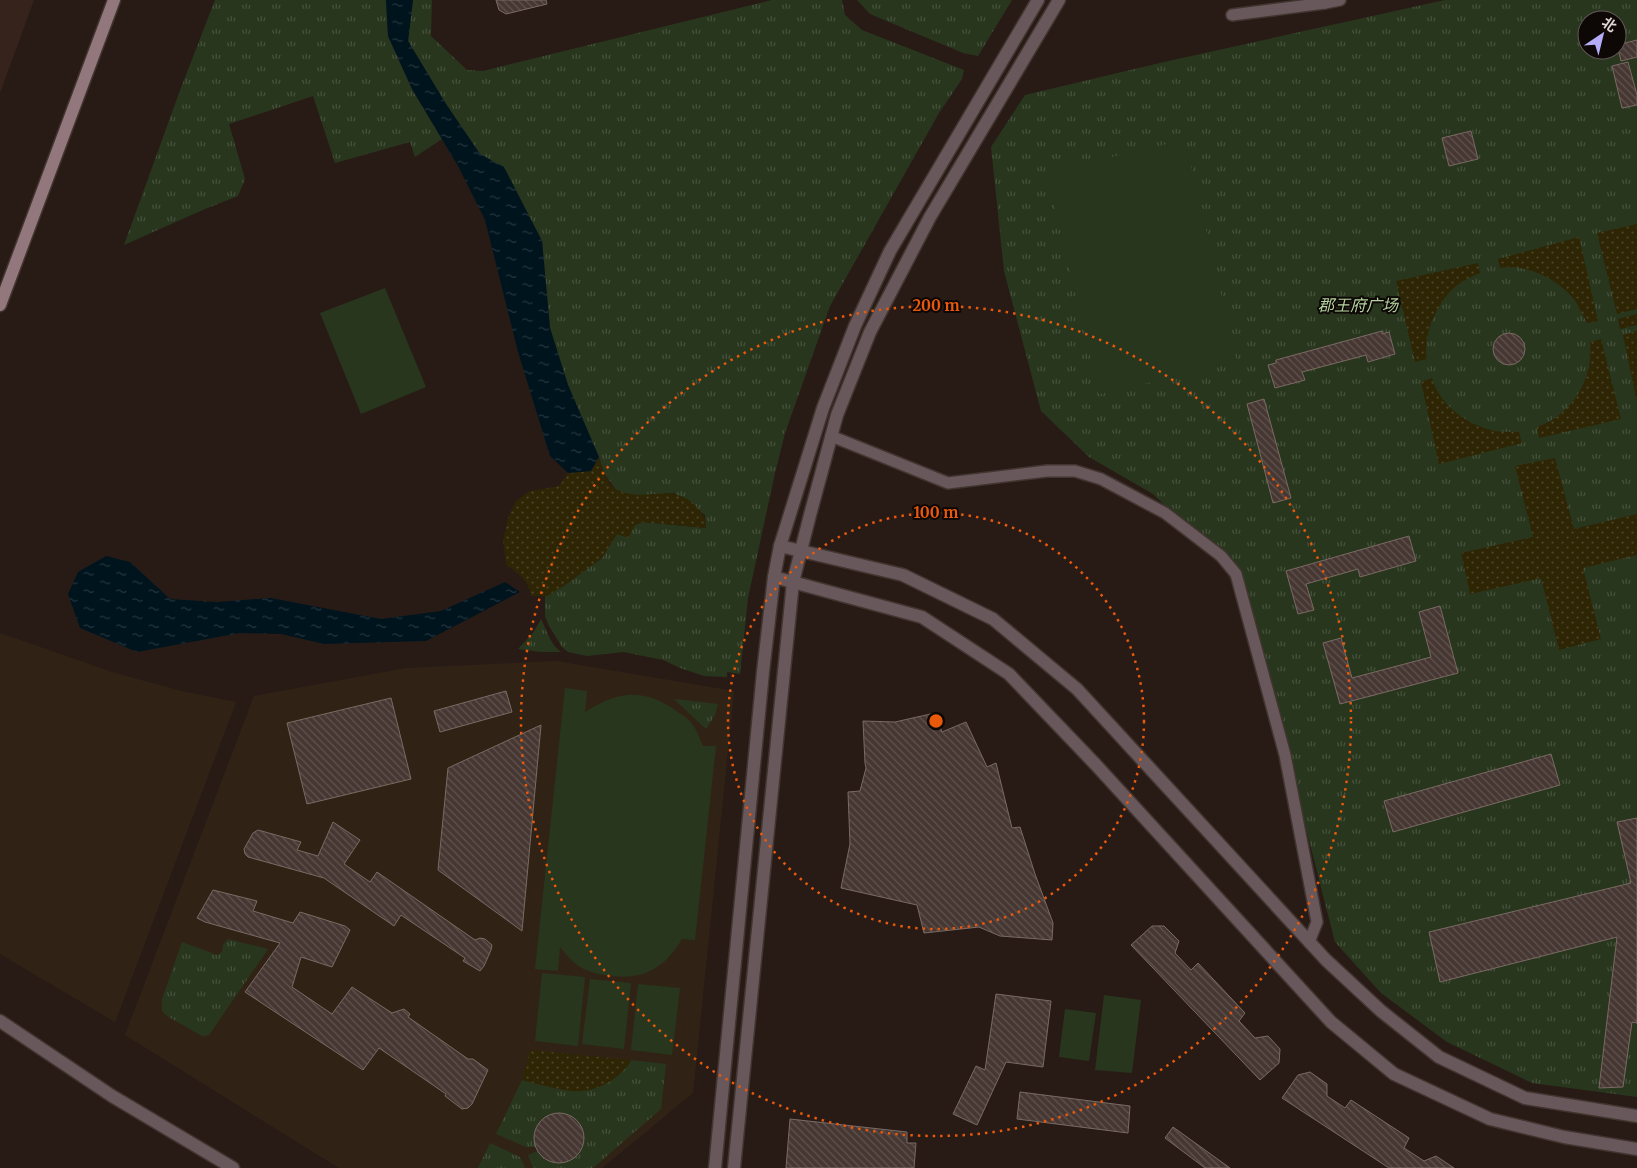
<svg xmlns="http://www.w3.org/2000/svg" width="1637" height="1168" font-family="Merriweather,'Noto Sans SC',serif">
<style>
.built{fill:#35231c}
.education{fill:#302316}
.grass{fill:url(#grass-tufts);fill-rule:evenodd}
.sand{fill:url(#sand-dots)}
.pitch{fill:#28361d}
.water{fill:url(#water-ripples)}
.building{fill:url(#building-back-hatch);stroke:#7a6a64}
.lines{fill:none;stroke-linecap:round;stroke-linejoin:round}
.minor-casing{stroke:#423530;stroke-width:14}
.tertiary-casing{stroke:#423530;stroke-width:15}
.secondary-casing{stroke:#423530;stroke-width:15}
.minor{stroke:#68585b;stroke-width:11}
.tertiary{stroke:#68585b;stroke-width:12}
.secondary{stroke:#92787d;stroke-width:12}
.ring{fill:none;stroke:#e8590c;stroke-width:2.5;stroke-dasharray:2.5 5}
.labels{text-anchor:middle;stroke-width:4;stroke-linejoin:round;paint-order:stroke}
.park-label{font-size:16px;font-style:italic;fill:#b3d29d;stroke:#0d0706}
.centre{fill:#e8590c;stroke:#0d0706;stroke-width:2.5}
.ring-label{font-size:15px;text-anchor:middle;font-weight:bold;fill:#e8590c;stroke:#0d0706;stroke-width:4;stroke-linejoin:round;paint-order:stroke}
</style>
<defs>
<pattern id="grass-tufts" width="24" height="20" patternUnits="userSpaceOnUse" patternTransform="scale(1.25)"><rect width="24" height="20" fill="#28361d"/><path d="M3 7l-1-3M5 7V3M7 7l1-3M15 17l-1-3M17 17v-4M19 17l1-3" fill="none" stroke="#47523d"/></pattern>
<pattern id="sand-dots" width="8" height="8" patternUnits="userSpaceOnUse" patternTransform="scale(1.25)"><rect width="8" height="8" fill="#2d2504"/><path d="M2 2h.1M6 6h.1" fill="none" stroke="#4b4428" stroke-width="1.8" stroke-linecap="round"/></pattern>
<pattern id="water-ripples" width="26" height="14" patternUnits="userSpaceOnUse" patternTransform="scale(1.25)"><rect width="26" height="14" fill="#00141e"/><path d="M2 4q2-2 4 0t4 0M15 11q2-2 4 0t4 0" fill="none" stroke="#25353e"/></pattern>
<pattern id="building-back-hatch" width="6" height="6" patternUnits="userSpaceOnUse" patternTransform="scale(1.25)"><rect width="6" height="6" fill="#463732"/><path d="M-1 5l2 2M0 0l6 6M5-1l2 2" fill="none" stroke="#60534f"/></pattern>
</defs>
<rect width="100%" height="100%" fill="#281b16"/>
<polygon class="built" points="0,0 34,0 0,93"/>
<g class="education">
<polygon points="0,633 112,672 181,691 236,702 115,1022 0,954"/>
<polygon points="556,661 734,691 693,1093 602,1168 339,1168 125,1035 254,696 406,668"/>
</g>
<g class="grass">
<polygon points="215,0 386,0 388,36 412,89 442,139 415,157 410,142 335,163 313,96 229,124 245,179 238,196 205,209 124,245 179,93"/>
<polygon points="413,0 432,0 431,36 467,70 483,71 772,0 842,0 845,15 862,30 964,70 962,79 939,113 830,306 785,433 775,473 748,598 740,674 727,672 727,677 704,676 680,668 663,660 624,652 587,656 568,652 562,647 549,626 545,616 545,596 565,585 602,558 617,534 635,525 643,522 706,528 705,515 674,493 636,496 616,490 604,473 599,457 568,385 550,328 542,241 504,168 480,154 446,104 408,41"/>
<polygon points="857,0 1012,0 978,56 963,53 870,14"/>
<path d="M1445,0H1637V1097L1532,1083L1447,1042L1381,993L1335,942L1251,613L1215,554L1153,494L1089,457L1041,411L1004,271L991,147L1025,95L1164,62ZM1587,20H1617V50H1587Z"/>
<path d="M541,619C547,631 550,644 561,652H541L518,649L533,633Z"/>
<polygon points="674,699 718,704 715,715 706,729"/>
<polygon points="228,939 268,949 209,1035 202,1036 167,1016 162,1011 162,999 182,942 217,955 222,952 223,945"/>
<polygon points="631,1060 666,1064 661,1109 593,1168 533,1168 528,1155 538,1151 535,1147 526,1147 496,1134 522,1080 571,1091 627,1067"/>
<polygon points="490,1143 520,1157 525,1168 478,1168"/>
</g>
<g class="sand">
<polygon points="1637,224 1637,309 1617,314 1597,233"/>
<path d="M1579,237L1598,321L1587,323C1583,316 1580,309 1576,302C1561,280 1526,263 1500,268L1498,259Z"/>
<path d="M1478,263L1480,273C1472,276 1463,281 1456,286C1438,301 1422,335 1427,359L1415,362L1396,281Z"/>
<polygon points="1637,314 1637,325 1620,329 1618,319"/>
<polygon points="1637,331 1637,402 1623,335"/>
<path d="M1601,339L1621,419L1539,438L1537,427C1572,415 1594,379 1590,342Z"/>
<path d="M1432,378C1439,404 1466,424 1491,430C1500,433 1510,431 1519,432L1522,443L1439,464L1421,382Z"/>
<path d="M599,457C602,467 607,485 617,490C644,503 672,482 695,505C703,514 705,516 706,528L643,522L635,525L628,538L617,534L602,558L565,585L547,596H531C529,580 518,573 506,565L503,541L508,518L516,501L530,491L559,486L568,473L591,471Z"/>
<polygon points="1555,458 1574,529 1637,514 1637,555 1583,568 1601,639 1559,650 1541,578 1470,594 1461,553 1533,537 1515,466"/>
<path d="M530,1050L631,1060C620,1080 595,1093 572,1091C555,1089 538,1084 522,1080Z"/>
</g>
<g class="pitch">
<polygon points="1185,140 1237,362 1099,394 1047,172"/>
<polygon points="385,288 426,387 361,414 320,313"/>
<path d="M565,688L587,691L585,712C617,692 642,687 675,710C681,714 689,719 693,725C697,731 700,739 703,746H716L695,940L682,939C665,967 645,980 612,976C586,973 575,967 560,947L558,971L535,969Z"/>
<polygon points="542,973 585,977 578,1046 535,1041"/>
<polygon points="590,979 631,983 624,1049 582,1044"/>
<polygon points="638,984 680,988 672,1055 631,1050"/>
<polygon points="1104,995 1141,1000 1132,1073 1095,1070"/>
<polygon points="1065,1009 1096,1013 1089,1061 1059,1057"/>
</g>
<g class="water">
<polygon points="386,0 413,0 408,41 446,104 480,154 504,167 542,241 550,328 568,385 599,457 591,471 568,473 550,456 518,352 485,220 458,166 412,89 388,36"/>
<polygon points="106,556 130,562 170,599 217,602 271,598 381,619 441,611 505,582 520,592 426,641 324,644 281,634 240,633 137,652 80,628 68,594 78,572"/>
</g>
<g class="building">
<polygon points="496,0 546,0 547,4 506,14 499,10"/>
<polygon points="1637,40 1637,57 1621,61 1617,45"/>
<polygon points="1628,62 1637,95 1637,105 1622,108 1612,66"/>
<polygon points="1471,131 1478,159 1449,166 1442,138"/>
<polygon points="1382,331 1382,334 1389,332 1395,354 1368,362 1366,355 1302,372 1305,380 1275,388 1268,365 1276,363 1276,360"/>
<circle cx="1509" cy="349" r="16"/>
<polygon points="1264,399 1291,498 1273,503 1247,404"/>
<polygon points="1409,536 1416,561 1360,577 1358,569 1306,584 1314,610 1298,614 1286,571"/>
<polygon points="1440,606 1458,673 1340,704 1323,643 1341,638 1352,678 1431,657 1419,612"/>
<polygon points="506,691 512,712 440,732 434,711"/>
<polygon points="391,698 411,779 307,804 287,723"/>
<polygon points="935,713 942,732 966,722 987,767 996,763 1012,828 1020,827 1035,874 1053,923 1052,940 1000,936 979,927 924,933 917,905 841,888 850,844 848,792 860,791 866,768 865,763 863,721 895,722"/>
<polygon points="541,725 522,931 438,870 448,768"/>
<polygon points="1551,754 1560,785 1393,832 1384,801"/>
<polygon points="1637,818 1637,1023 1632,1022 1623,1087 1599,1088 1617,937 1440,982 1429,932 1631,883 1617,822"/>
<polygon points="333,822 360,840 344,864 370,882 377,872 475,940 480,938 485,939 492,945 491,950 484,966 480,971 463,961 465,958 401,915 394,926 324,878 248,857 245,854 244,849 253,833 258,830 301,842 297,850 318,856"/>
<polygon points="213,890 257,901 253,911 293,923 300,912 345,926 350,930 332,967 301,957 292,987 332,1014 352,987 392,1013 404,1009 410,1014 408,1017 468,1059 473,1059 488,1070 472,1104 468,1108 462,1109 445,1096 446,1094 379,1048 363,1070 245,992 280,943 205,922 197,918"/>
<polygon points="1152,926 1164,926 1179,941 1175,953 1191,970 1198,963 1245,1013 1239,1021 1255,1038 1268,1036 1280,1049 1279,1063 1260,1080 1131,945"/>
<polygon points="996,994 1051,1001 1043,1067 1006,1062 977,1125 953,1114 976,1066 985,1070"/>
<polygon points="1310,1072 1327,1084 1327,1096 1345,1108 1351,1100 1409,1138 1404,1148 1424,1161 1436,1156 1454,1168 1389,1168 1282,1098 1298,1075"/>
<polygon points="1020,1092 1130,1106 1128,1133 1017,1119"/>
<circle cx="559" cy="1138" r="25"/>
<polygon points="790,1119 907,1132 907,1143 916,1143 914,1168 786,1168"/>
<polygon points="1173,1127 1230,1168 1205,1168 1165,1138"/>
</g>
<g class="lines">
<g class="minor-casing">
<g id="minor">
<polyline points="1319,0 1325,3 1340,0"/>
<polyline points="1232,15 1325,3"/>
<polyline points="831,436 948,483 1047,471 1075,471 1101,479 1165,513 1221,556 1236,574 1285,755 1317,922 1309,942"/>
</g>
</g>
<g class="tertiary-casing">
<g id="tertiary">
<polyline points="780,546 903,575 993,619 1077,689 1326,960 1381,1011 1439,1057 1525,1098 1637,1116"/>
<polyline points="774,577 922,617 1009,674 1096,765 1331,1022 1394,1074 1490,1119 1564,1137 1637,1149"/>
<polyline points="0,1021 112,1096 233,1168"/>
<polyline points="715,1168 763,672 774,577 780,546 823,408 855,326 890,251 1038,0"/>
<polyline points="734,1168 793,582 810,515 837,415 870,332 930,217 1059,0"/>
</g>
</g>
<g class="secondary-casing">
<polyline id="secondary" points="0,305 114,0"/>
</g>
<use href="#minor" class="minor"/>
<use href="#tertiary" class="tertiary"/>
<use href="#secondary" class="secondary"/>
</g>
<g class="ring">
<circle cx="936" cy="721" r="208"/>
<circle cx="936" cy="721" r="415"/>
</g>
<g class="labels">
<g class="park-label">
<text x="1358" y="311">郡王府广场</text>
</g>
</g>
<circle cx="936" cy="721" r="8" class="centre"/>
<g class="ring-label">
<text x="936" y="311">200 m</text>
<text x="936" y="518">100 m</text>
</g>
<g transform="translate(1602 35) rotate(35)"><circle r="24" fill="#0d0706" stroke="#615958"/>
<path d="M0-4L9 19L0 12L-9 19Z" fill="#b5acf8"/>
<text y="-8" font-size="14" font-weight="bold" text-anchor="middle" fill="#dfd5d2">北</text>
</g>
</svg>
